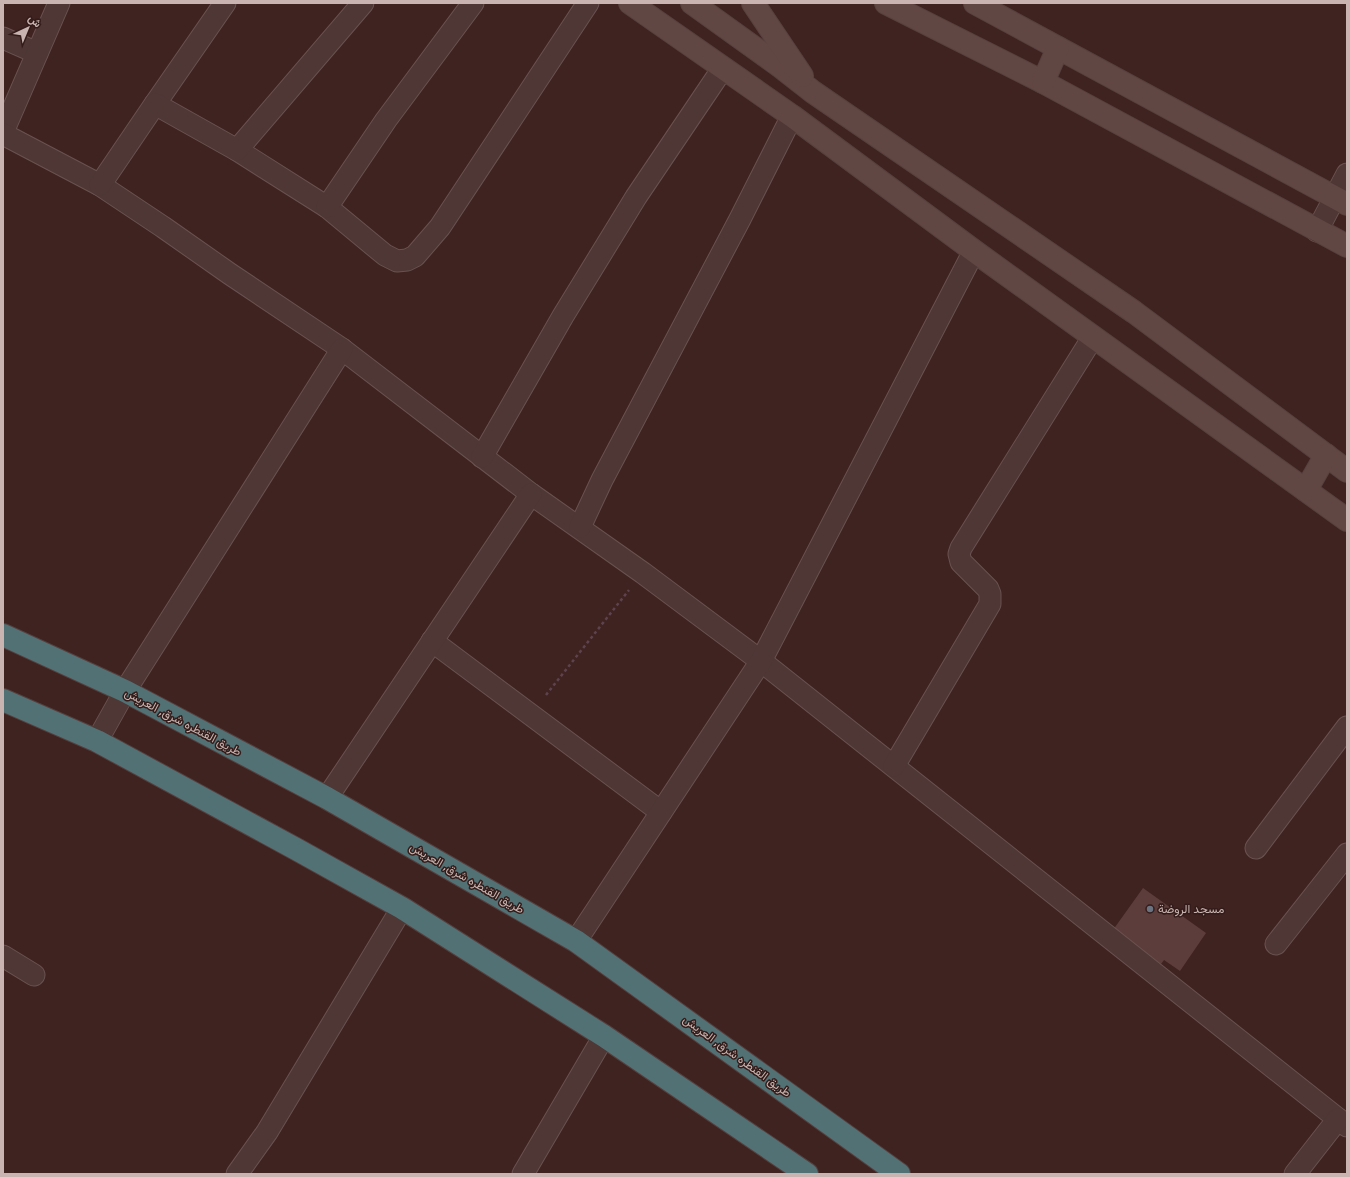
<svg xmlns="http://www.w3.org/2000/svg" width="1350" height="1177" font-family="'Golos Text',Vazirmatn,sans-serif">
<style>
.building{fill:#5d3d3b}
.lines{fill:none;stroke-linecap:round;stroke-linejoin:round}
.street-casing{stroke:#695250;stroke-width:23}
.secondary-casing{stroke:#57413e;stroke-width:24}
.highway-casing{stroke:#563f3d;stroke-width:24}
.path{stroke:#5e434e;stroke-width:2.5;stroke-dasharray:3 3;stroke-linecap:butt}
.street{stroke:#4e3735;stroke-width:21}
.secondary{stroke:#614743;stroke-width:22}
.highway{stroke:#527175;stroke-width:22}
.worship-dot{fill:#6b7280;stroke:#331c1a;stroke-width:1.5}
.labels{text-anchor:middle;stroke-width:3;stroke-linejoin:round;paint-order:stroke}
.street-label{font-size:12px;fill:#c9b4b1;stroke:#331c1a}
.poi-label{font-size:12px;fill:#c9b4b1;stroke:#331c1a;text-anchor:start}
</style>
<rect width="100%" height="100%" fill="#3e2321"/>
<polygon class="building" points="1143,888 1206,933 1180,971 1164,960 1161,964 1113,930"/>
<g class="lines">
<g class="street-casing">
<g id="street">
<polyline points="3,38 37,53"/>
<polyline points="155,104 225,3"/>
<polyline points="3,132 59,3"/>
<polyline points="3,134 100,185 163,227 230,274 342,349 531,494 643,573 761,661 1347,1126"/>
<polyline points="237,150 327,207 385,255 397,261 407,260 415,256 440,227 588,3"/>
<polyline points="100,185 155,104 237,150 363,3"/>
<polyline points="327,207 386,120 473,3"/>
<polyline points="1317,231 1347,174"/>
<polyline points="482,457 563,316 636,197 723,68"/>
<polyline points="580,527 602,480 740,219 792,116"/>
<polyline points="432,641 661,812"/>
<polyline points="97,741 125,691 342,349"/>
<polyline points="894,766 990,604 990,594 988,589 961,562 959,554 961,548 1093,337"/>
<polyline points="327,798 531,494"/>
<polyline points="1256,848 1347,727"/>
<polyline points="576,941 761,661 974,251"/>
<polyline points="1276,944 1347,854"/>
<polyline points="3,956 34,975"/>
<polyline points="237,1174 267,1132 402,908"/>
<polyline points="523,1174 604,1036"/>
<polyline points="1295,1174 1338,1119"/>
</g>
</g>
<g class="secondary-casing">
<g id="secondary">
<polyline points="630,3 792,116 974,251 1347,520"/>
<polyline points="692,3 781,67 813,92 1134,312 1347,471"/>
<polyline points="753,3 802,76"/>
<polyline points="886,3 1043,82 1347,246"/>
<polyline points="975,3 1347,204"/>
<polyline points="1043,82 1058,48"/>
<polyline points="1306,490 1326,455"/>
</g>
</g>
<g class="highway-casing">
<g id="highway">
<polyline points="3,635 125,691 327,798 576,941 899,1174"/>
<polyline points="3,700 97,741 296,849 402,908 604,1036 807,1174"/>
</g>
</g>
<polyline class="path" points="546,695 629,590"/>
<use href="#street" class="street"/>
<use href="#secondary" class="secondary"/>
<use href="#highway" class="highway"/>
</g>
<circle class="worship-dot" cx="1150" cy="909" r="4"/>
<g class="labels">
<g class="street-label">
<text transform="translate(183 722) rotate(28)" y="4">طريق القنطره شرق, العريش</text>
<text transform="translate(467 878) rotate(30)" y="4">طريق القنطره شرق, العريش</text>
<text transform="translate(737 1056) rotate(36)" y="4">طريق القنطره شرق, العريش</text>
</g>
<g class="poi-label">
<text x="1158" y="913">مسجد الروضة</text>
</g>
</g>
<rect width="1350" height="1177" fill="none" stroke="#c9b4b1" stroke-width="8"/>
<g transform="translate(28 28) rotate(44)" stroke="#331c1a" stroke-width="3" paint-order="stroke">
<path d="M0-3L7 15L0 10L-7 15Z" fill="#c9b4b1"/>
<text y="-6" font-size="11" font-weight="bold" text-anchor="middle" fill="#c9b4b1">ش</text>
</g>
</svg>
